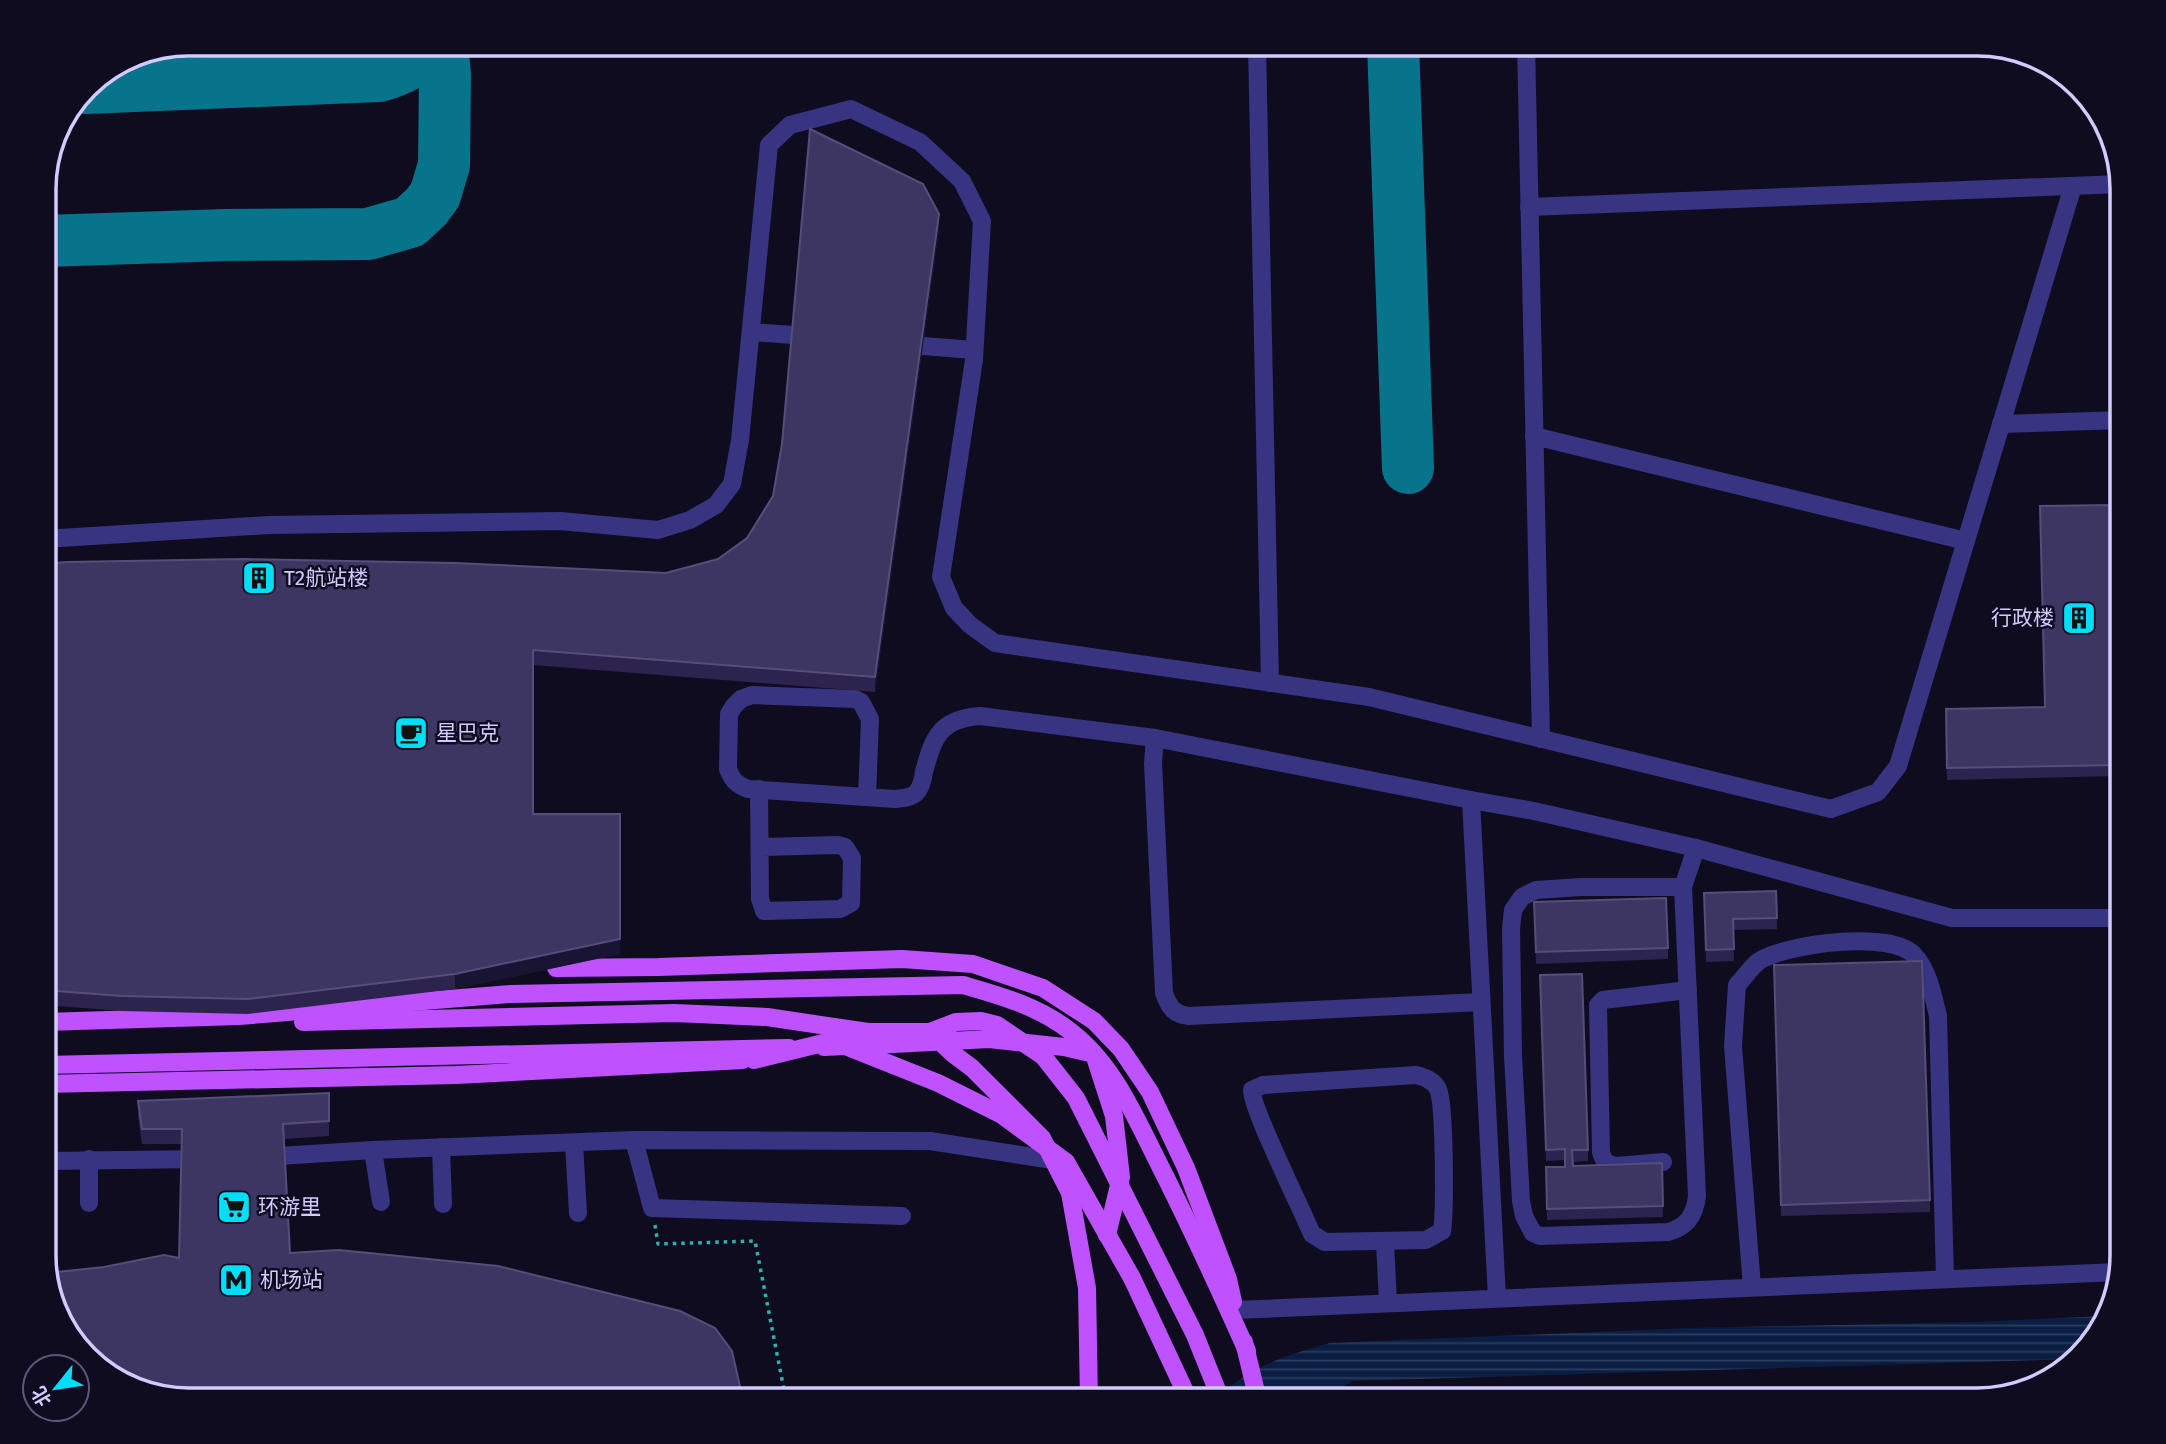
<svg xmlns="http://www.w3.org/2000/svg" width="2166" height="1444" font-family="'Fira Sans','Noto Sans SC',sans-serif">
<style>
.water{fill:url(#water-rules)}
.lines{fill:none;stroke-linecap:round;stroke-linejoin:round}
.taxiway{stroke:#08748b;stroke-width:52}
.path{stroke:#28b6ad;stroke-width:3.5;stroke-dasharray:3.5 5;stroke-linecap:butt}
.minor{stroke:#373481;stroke-width:18}
.major{stroke:#be52ff;stroke-width:18}
.major-bridge{stroke:#be52ff;stroke-width:18}
.wall{fill:#2c244f}
.shaded-wall{fill:#191334}
.building{fill:#3e3662;stroke:#554d7b;stroke-width:2}
.labels{text-anchor:middle;stroke-width:5;stroke-linejoin:round;paint-order:stroke}
.poi-label{font-size:21px;fill:#d1cbff;stroke:#0f0c20;text-anchor:start}
.rim{fill:none;stroke:#d1cbff;stroke-width:3.5}
</style>
<defs>
<pattern id="water-rules" width="6" height="5" patternUnits="userSpaceOnUse" patternTransform="scale(1.75)"><rect width="6" height="5" fill="#091e42"/><path d="M0 2.5h6" fill="none" stroke="#2c3d5e"/></pattern>
</defs>
<rect width="100%" height="100%" fill="#0f0c20"/>
<path class="water" d="M2104,1316L2098,1336L2073,1359L1352,1381L1324,1400H1216C1247,1367 1287,1355 1330,1343L1690,1328L1974,1322Z"/>
<g class="lines">
<g class="taxiway">
<polyline points="1393,44 1408,468"/>
<path d="M86,88L379,76C400,70 417,62 430,44"/>
<polyline points="44,241 226,235 368,234 410,222 426,207 435,195 444,165 445,75 442,44"/>
</g>
<polyline class="path" points="655,1225 658,1244 755,1241 786,1400"/>
<g class="minor">
<polyline points="1257,44 1270,683"/>
<polyline points="1526,44 1541,739"/>
<polyline points="1529,207 2121,184"/>
<polyline points="751,332 793,335"/>
<polyline points="923,346 974,350"/>
<polyline points="2001,424 2122,420"/>
<polyline points="1534,436 1966,541"/>
<polyline points="44,539 269,525 560,521 658,530 690,520 716,505 732,484 740,440 769,145 790,125 851,109 920,142 962,181 982,221 974,360 941,577 954,608 970,625 995,643 1369,697 1831,809 1878,792 1898,766 2073,186"/>
<path d="M1155,738L1153,763L1164,993C1169,1007 1174,1015 1189,1016L1481,1002"/>
<polyline points="759,789 760,899 764,911 840,909 851,903 852,858 845,847 838,845 761,847"/>
<path d="M867,797L870,719L861,702L855,699L752,695L741,699L734,706L729,714L728,769C732,780 737,785 748,789L895,799C901,798 911,798 916,793C921,788 923,779 924,772C933,737 940,719 980,716L1155,738L1471,800"/>
<path d="M1683,887L1697,1196C1695,1215 1687,1227 1668,1232L1540,1236L1533,1233L1524,1216L1521,1201L1513,1056L1511,929L1513,910L1522,897L1536,890L1581,887H1683L1696,848"/>
<path d="M1416,1075C1425,1077 1434,1081 1438,1089C1445,1105 1445,1212 1442,1231L1426,1240L1325,1242L1312,1234C1303,1212 1250,1105 1252,1090L1263,1085Z"/>
<polyline points="634,1140 652,1208 902,1216"/>
<polyline points="574,1143 578,1213"/>
<polyline points="441,1147 443,1204"/>
<polyline points="373,1150 381,1202"/>
<polyline points="263,1157 373,1150 634,1140 930,1141 1066,1162"/>
<polyline points="89,1159 89,1203"/>
<polyline points="44,1161 204,1159"/>
<path d="M1663,1162L1617,1166C1607,1165 1603,1161 1601,1152L1598,1005L1603,1000L1688,990"/>
<polyline points="1385,1242 1388,1302"/>
<path d="M1752,1287L1733,1046L1737,985C1744,978 1751,967 1759,961C1786,944 1892,929 1915,956C1929,972 1933,996 1938,1016L1945,1279"/>
<polyline points="1497,1298 1471,800 1534,811 1696,848 1952,918 2122,918"/>
<polyline points="1235,1310 2117,1272"/>
</g>
<g class="major">
<polyline points="556,968 659,967 902,959 973,964 1043,988 1094,1021 1121,1049 1150,1092 1186,1168 1228,1279 1233,1302"/>
<path d="M44,1022L239,1016L511,994L963,985C1001,996 1038,1006 1070,1031C1112,1063 1133,1112 1156,1158C1188,1221 1218,1286 1247,1351"/>
<polyline points="303,1022 674,1013 767,1017 868,1032 930,1032"/>
<polyline points="854,1046 989,1039 1064,1047 1094,1054 1114,1116 1121,1177 1107,1235"/>
<polyline points="824,1047 845,1046 938,1083 1002,1115 1066,1162 1132,1278 1189,1400"/>
<polyline points="44,1065 789,1048"/>
<polyline points="44,1084 456,1075 743,1060"/>
<polyline points="1244,1342 1258,1400"/>
</g>
<g class="major-bridge">
<polyline points="754,1060 868,1032"/>
<polyline points="1089,1400 1087,1288 1070,1193 1042,1138 972,1068 952,1053 930,1032 956,1022 981,1021 997,1025 1043,1056 1076,1098 1195,1335 1221,1400"/>
</g>
</g>
<g class="wall">
<polygon points="939,229 875,692 533,665 533,814 620,954 455,989 248,1014 122,1011 44,1005 44,564 666,573 718,559 747,538"/>
<polygon points="2112,505 2119,776 1947,780 1946,709 2045,707"/>
<polygon points="1776,891 1777,929 1733,930 1734,961 1706,962 1704,893"/>
<polygon points="1534,902 1668,948 1668,959 1536,964"/>
<polygon points="1540,975 1588,1150 1588,1161 1573,1162 1573,1166 1662,1163 1663,1217 1547,1220 1546,1167 1565,1167 1565,1160 1546,1161"/>
<polygon points="1774,976 1930,1200 1930,1212 1781,1216"/>
<polygon points="329,1093 329,1136 284,1139 290,1253 498,1266 179,1258 182,1144 142,1144 138,1116 138,1101"/>
</g>
<g class="shaded-wall">
<polygon points="939,214 939,229 875,692 875,677"/>
<polygon points="620,814 620,954 455,989 455,974"/>
</g>
<g class="building">
<polygon points="810,129 923,184 939,214 875,677 533,650 533,814 620,814 620,939 455,974 248,999 122,996 44,990 44,564 67,562 243,559 455,563 666,573 718,559 747,538 773,496 782,444"/>
<polygon points="2112,505 2119,765 1947,768 1946,709 2045,707 2040,506"/>
<polygon points="1776,891 1777,918 1733,919 1734,949 1706,950 1704,893"/>
<polygon points="1666,898 1668,948 1536,952 1534,902"/>
<polygon points="1922,961 1930,1200 1781,1205 1774,965"/>
<polygon points="1582,974 1588,1150 1572,1150 1573,1166 1662,1163 1663,1206 1547,1209 1546,1167 1565,1167 1565,1149 1546,1150 1540,975"/>
<polygon points="329,1093 329,1121 283,1124 290,1253 339,1250 498,1266 680,1311 715,1328 732,1351 743,1400 189,1400 108,1376 63,1327 47,1273 104,1267 164,1255 179,1258 182,1129 142,1129 138,1101"/>
</g>
<defs>
<g id="building-square" transform="scale(1.75)"><rect x="-9" y="-9" width="18" height="18" rx="4" fill="#00ddf6" stroke="#0f0c20"/><path d="M-4-6H4V6H1V3H-1V6H-4ZM-2.5-4.3h1.7v1.8h-1.7ZM.8-4.3h1.7v1.8H.8ZM-2.5-1h1.7V.8h-1.7ZM.8-1h1.7V.8H.8Z" fill="#111"/></g>
<g id="cafe-square" transform="scale(1.75)"><rect x="-9" y="-9" width="18" height="18" rx="4" fill="#00ddf6" stroke="#0f0c20"/><path d="M-5.5-4.5H6V0H3Q3 3.5 0 3.5H-2.5Q-5.5 3.5-5.5 0ZM3-3.2v2h1.7v-2ZM-6 4.5H4V6H-6Z" fill="#111"/></g>
<g id="supermarket-square" transform="scale(1.75)"><rect x="-9" y="-9" width="18" height="18" rx="4" fill="#00ddf6" stroke="#0f0c20"/><path d="M-6-5.5h2.5l.6 2H6L4.5 2H-2.5L-4.4-4H-6ZM-1.5 3.2a1.3 1.3 0 1 0 .1 0ZM3 3.2a1.3 1.3 0 1 0 .1 0Z" fill="#111"/></g>
<g id="metro-square" transform="scale(1.75)"><rect x="-9" y="-9" width="18" height="18" rx="4" fill="#00ddf6" stroke="#0f0c20"/><path d="M-5.5 5V-5H-3L0 0L3-5H5.5V5H3V-.5L0 4L-3-.5V5Z" fill="#111"/></g>
</defs>
<g fill-rule="evenodd">
<use href="#building-square" x="259" y="578"/>
<use href="#building-square" x="2079" y="618"/>
<use href="#cafe-square" x="411" y="733"/>
<use href="#supermarket-square" x="234" y="1207"/>
<use href="#metro-square" x="236" y="1280"/>
</g>
<g class="labels">
<g class="poi-label">
<text x="284" y="585">T2航站楼</text>
<text x="2054" y="625" text-anchor="end">行政楼</text>
<text x="436" y="740">星巴克</text>
<text x="258" y="1214">环游里</text>
<text x="260" y="1287">机场站</text>
</g>
</g>
<path d="M0 0H2166V1444H0ZM189 56H1977A133 133 0 0 1 2110 189V1255A133 133 0 0 1 1977 1388H189A133 133 0 0 1 56 1255V189A133 133 0 0 1 189 56Z" fill="#0f0c20" fill-rule="evenodd"/>
<path class="rim" d="M189 56H1977A133 133 0 0 1 2110 189V1255A133 133 0 0 1 1977 1388H189A133 133 0 0 1 56 1255V189A133 133 0 0 1 189 56Z"/>
<g transform="translate(56 1388) rotate(240)"><circle r="33" fill="#0f0c20" stroke="#5d5879" stroke-width="2"/>
<path d="M0-5L12 26L0 18L-12 26Z" fill="#00ddf6"/>
<text y="-10" font-size="19" font-weight="bold" text-anchor="middle" fill="#d1cbff">北</text>
</g>
</svg>
